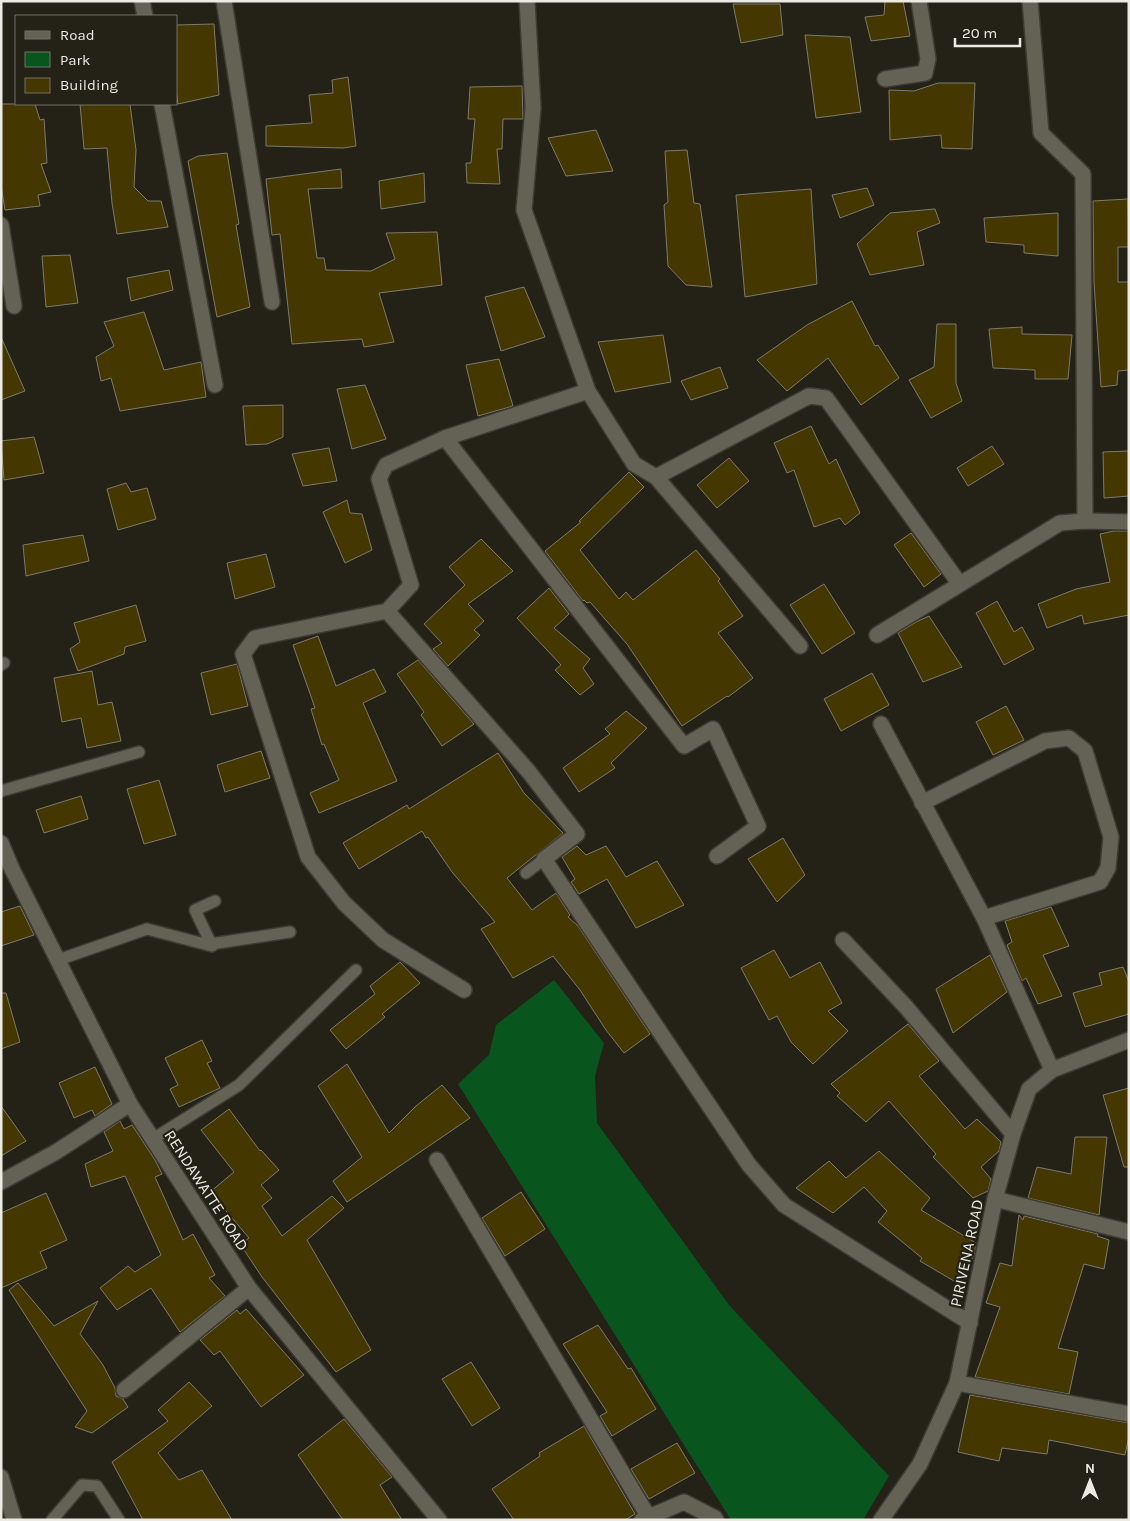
<svg xmlns="http://www.w3.org/2000/svg" width="1130" height="1521" font-family="Karla,sans-serif">
<style>
.green{fill:#08551e}
.building{fill:#443700;stroke:#7d7a6e}
.lines{fill:none;stroke-linecap:round;stroke-linejoin:round}
.service-casing{stroke:#3e3b34;stroke-width:14}
.minor-casing{stroke:#3e3b34;stroke-width:18}
.service{stroke:#646155;stroke-width:11}
.minor{stroke:#646155;stroke-width:15}
.labels{text-anchor:middle;stroke-width:4.5;stroke-linejoin:round;paint-order:stroke}
.street-label{font-size:16px;fill:#eceae3;stroke:#242117}
</style>
<rect width="100%" height="100%" fill="#242117"/>
<polygon class="green" points="554,980 604,1043 595,1076 597,1123 729,1305 889,1476 863,1520 731,1520 458,1084 489,1055 496,1025"/>
<g class="building">
<polygon points="885,1 903,1 910,36 871,41 865,17 884,15"/>
<polygon points="733,4 780,4 783,35 741,43"/>
<polygon points="214,24 219,95 178,104 176,89 176,25"/>
<polygon points="805,35 850,37 861,112 816,118"/>
<polygon points="348,77 356,146 343,148 266,146 266,126 312,123 309,95 333,93 332,80"/>
<polygon points="938,83 975,83 972,149 942,148 941,135 890,140 889,90 914,91"/>
<polygon points="522,86 523,119 503,119 502,149 497,149 500,184 467,183 466,163 471,163 475,119 468,119 470,87"/>
<polygon points="1,104 35,104 40,120 44,119 47,163 41,164 51,192 38,195 40,206 5,210 1,185"/>
<polygon points="80,104 130,104 136,150 134,187 148,201 161,201 168,227 117,234 112,203 107,148 84,149"/>
<polygon points="596,130 613,171 566,176 548,138"/>
<polygon points="687,150 694,203 700,204 712,287 686,285 668,266 664,205 668,202 665,151"/>
<polygon points="227,153 239,224 236,225 250,307 217,317 188,161 198,156"/>
<polygon points="341,169 342,188 308,189 317,258 324,258 326,270 371,271 395,259 386,233 437,232 442,285 379,293 394,342 364,347 362,339 292,344 280,234 272,235 266,179"/>
<polygon points="424,173 425,202 381,209 379,181"/>
<polygon points="867,188 874,205 840,218 832,195"/>
<polygon points="811,189 817,284 745,297 736,195"/>
<polygon points="1128,199 1129,247 1118,247 1118,282 1129,282 1129,370 1118,371 1117,385 1101,387 1094,283 1093,201"/>
<polygon points="935,209 940,223 917,232 924,265 870,275 857,244 890,213"/>
<polygon points="1058,213 1058,256 1024,253 1024,245 986,242 984,218"/>
<polygon points="70,255 78,303 46,307 42,256"/>
<polygon points="169,270 173,290 131,301 127,278"/>
<polygon points="524,287 545,337 501,351 485,297"/>
<polygon points="852,301 875,346 878,345 899,378 861,405 828,358 787,391 757,360 807,325"/>
<polygon points="144,312 164,370 201,362 206,397 120,411 111,378 101,381 96,357 114,346 104,322"/>
<polygon points="937,324 956,324 956,383 962,401 931,418 909,380 934,367"/>
<polygon points="1022,327 1022,334 1072,335 1068,379 1035,379 1035,370 993,368 989,329"/>
<polygon points="663,335 671,382 615,392 598,342"/>
<polygon points="1,337 25,391 1,400"/>
<polygon points="499,359 513,406 478,416 466,365"/>
<polygon points="720,367 728,388 691,400 681,381"/>
<polygon points="365,385 386,439 352,449 337,389"/>
<polygon points="283,405 283,437 267,444 246,445 243,406"/>
<polygon points="811,426 829,464 836,459 860,513 845,525 840,518 814,527 794,470 787,473 774,443"/>
<polygon points="34,437 44,473 4,480 1,441"/>
<polygon points="992,446 1004,464 968,486 957,468"/>
<polygon points="329,448 337,481 303,486 292,454"/>
<polygon points="1129,451 1129,496 1104,498 1103,452"/>
<polygon points="729,458 749,481 717,508 697,485"/>
<polygon points="629,472 644,487 580,550 619,599 626,592 633,600 696,550 720,579 718,581 743,616 718,633 753,678 728,697 727,696 682,726 627,644 590,602 587,603 584,600 583,601 545,551 581,522 579,521"/>
<polygon points="126,483 131,492 147,488 156,519 118,530 107,489"/>
<polygon points="347,500 350,513 362,514 372,550 345,563 323,512"/>
<polygon points="1114,531 1129,531 1129,615 1084,624 1082,615 1047,628 1038,604 1076,589 1110,582 1100,534"/>
<polygon points="911,533 941,574 924,587 894,545"/>
<polygon points="83,535 89,561 26,576 23,545"/>
<polygon points="481,539 513,571 468,604 484,621 474,630 480,635 448,666 433,649 442,643 424,624 465,585 449,567"/>
<polygon points="266,554 275,587 235,599 227,563"/>
<polygon points="824,584 855,633 822,654 790,605"/>
<polygon points="549,588 569,614 554,628 590,659 583,668 594,684 580,695 555,670 561,665 517,618"/>
<polygon points="997,601 1014,632 1022,627 1034,649 1004,665 976,613"/>
<polygon points="136,605 146,641 125,647 124,654 78,671 70,649 80,642 74,623"/>
<polygon points="929,616 962,667 923,682 898,633 916,622"/>
<polygon points="318,636 336,686 374,669 386,692 363,703 397,781 319,813 310,793 339,780 324,744 322,745 311,709 315,708 293,645"/>
<polygon points="418,660 474,724 442,746 421,715 424,712 397,674"/>
<polygon points="237,664 248,706 211,715 201,673"/>
<polygon points="92,671 98,705 112,702 121,741 87,748 81,718 62,722 54,678"/>
<polygon points="872,673 889,705 841,731 824,699"/>
<polygon points="1006,706 1024,740 993,755 976,722"/>
<polygon points="626,711 647,728 611,763 615,768 579,792 563,768 610,734 605,729"/>
<polygon points="261,751 270,778 225,792 217,765"/>
<polygon points="498,753 524,793 563,833 507,878 532,910 556,893 570,915 568,917 578,926 650,1034 624,1053 606,1030 580,990 553,956 513,978 481,929 495,922 452,872 428,837 426,838 422,831 359,869 343,843 407,805 409,809"/>
<polygon points="159,780 176,835 144,844 127,789"/>
<polygon points="81,796 88,819 44,833 36,810"/>
<polygon points="783,838 805,875 777,902 748,859"/>
<polygon points="577,846 586,855 606,846 626,877 657,861 684,905 636,928 607,879 579,894 571,882 575,879 562,857"/>
<polygon points="20,906 34,935 1,946 1,912"/>
<polygon points="1051,907 1069,946 1043,955 1062,996 1038,1004 1026,978 1022,981 1007,945 1012,942 1005,921"/>
<polygon points="774,950 790,978 820,962 842,1003 828,1011 848,1031 813,1064 791,1042 777,1016 769,1020 741,968"/>
<polygon points="990,955 1007,992 953,1033 936,989"/>
<polygon points="400,962 420,983 382,1014 385,1017 346,1049 330,1030 375,994 370,986"/>
<polygon points="1123,967 1129,982 1129,1014 1085,1027 1073,993 1102,985 1099,973"/>
<polygon points="1,993 6,993 20,1042 1,1049"/>
<polygon points="908,1024 939,1061 919,1076 965,1129 977,1119 1001,1142 999,1151 981,1167 991,1179 988,1191 973,1198 933,1157 936,1154 889,1101 866,1122 837,1096 840,1093 831,1084"/>
<polygon points="202,1040 212,1061 207,1063 220,1088 179,1107 170,1089 178,1085 165,1058"/>
<polygon points="347,1064 389,1133 416,1106 442,1085 470,1118 347,1202 333,1181 362,1157 318,1086"/>
<polygon points="95,1067 112,1104 95,1116 92,1110 74,1118 59,1083"/>
<polygon points="1129,1088 1129,1167 1124,1167 1103,1095"/>
<polygon points="1,1106 26,1141 1,1156"/>
<polygon points="229,1109 260,1151 261,1150 279,1170 261,1185 272,1198 262,1206 282,1236 332,1196 344,1208 307,1240 371,1350 336,1372 262,1277 240,1244 249,1238 210,1192 234,1172 201,1130"/>
<polygon points="120,1121 124,1129 132,1125 155,1160 162,1174 155,1177 183,1240 193,1234 215,1275 209,1278 225,1296 180,1332 151,1288 117,1310 100,1288 128,1266 135,1272 161,1255 125,1176 91,1187 85,1164 113,1151 104,1132"/>
<polygon points="1075,1137 1107,1137 1099,1215 1028,1198 1037,1167 1071,1174"/>
<polygon points="879,1151 930,1198 921,1210 976,1243 974,1255 959,1284 920,1261 922,1258 878,1222 887,1211 864,1187 833,1213 796,1188 829,1161 846,1178"/>
<polygon points="521,1192 545,1229 505,1256 482,1218"/>
<polygon points="46,1193 67,1240 40,1252 47,1268 1,1288 1,1213"/>
<polygon points="1019,1215 1023,1220 1024,1216 1098,1234 1097,1236 1109,1240 1104,1269 1084,1264 1058,1348 1078,1352 1069,1394 975,1377 1000,1307 986,1303 1000,1263 1012,1266"/>
<polygon points="18,1283 54,1326 98,1301 80,1334 103,1365 115,1388 116,1396 123,1399 128,1407 92,1433 75,1427 87,1411 9,1290"/>
<polygon points="246,1309 304,1375 261,1407 220,1351 214,1355 200,1340 237,1310 240,1314"/>
<polygon points="598,1325 628,1369 631,1368 656,1409 612,1436 600,1416 607,1412 563,1344"/>
<polygon points="471,1362 500,1408 472,1426 442,1379"/>
<polygon points="189,1382 212,1406 158,1453 179,1480 202,1470 232,1520 143,1520 112,1462 168,1421 158,1410"/>
<polygon points="970,1395 1129,1423 1129,1436 1125,1455 1049,1440 1047,1454 1002,1448 999,1461 958,1452"/>
<polygon points="344,1419 392,1477 380,1485 402,1520 343,1520 298,1455"/>
<polygon points="584,1426 635,1514 625,1520 514,1520 492,1489 540,1456 539,1453"/>
<polygon points="677,1443 695,1473 649,1499 631,1469"/>
</g>
<g class="lines">
<g class="service-casing">
<g id="service">
<polyline points="1,665 4,663"/>
<polyline points="1,791 139,752"/>
<polyline points="526,873 544,859"/>
<polyline points="211,944 290,932"/>
<polyline points="58,960 147,929 212,946 195,910 215,901"/>
<polyline points="153,1139 239,1085 356,970"/>
<polyline points="52,1520 82,1485 97,1486 119,1520"/>
</g>
</g>
<g class="minor-casing">
<g id="minor">
<polyline points="142,1 145,16"/>
<polyline points="224,1 272,302"/>
<polyline points="527,1 533,108 524,210 588,391 634,464 656,477 800,646"/>
<polyline points="1030,1 1041,133 1083,174 1085,521"/>
<polyline points="885,79 925,73 928,59 919,1"/>
<polyline points="162,104 215,385"/>
<polyline points="1,225 14,306"/>
<polyline points="445,438 684,746 713,729 758,826 717,856"/>
<polyline points="656,477 809,396 826,398 959,583"/>
<polyline points="387,611 529,772 577,834 544,859 749,1165 784,1205 970,1323"/>
<polyline points="877,635 1060,523 1085,521 1129,522"/>
<polyline points="881,724 984,918 1052,1070"/>
<polyline points="922,803 1045,741 1069,738 1085,751 1111,837 1108,868 1100,882 984,918"/>
<polyline points="1,843 12,869 130,1104 249,1288 439,1520"/>
<polyline points="843,940 906,1007 1013,1134"/>
<polyline points="464,990 383,940 344,903 308,857 243,654 255,638 387,611 411,585 379,479 386,465 445,438 588,391"/>
<polyline points="437,1160 648,1516"/>
<polyline points="1,1182 56,1152 130,1104"/>
<polyline points="995,1199 1129,1232"/>
<polyline points="957,1383 1129,1414"/>
<polyline points="124,1390 249,1288"/>
<polyline points="1,1477 14,1520"/>
<polyline points="642,1520 684,1502 715,1518 716,1520"/>
<polyline points="881,1520 920,1464 957,1383 995,1199 1013,1134 1029,1089 1052,1070 1129,1040"/>
</g>
</g>
<use href="#service" class="service"/>
<use href="#minor" class="minor"/>
</g>
<g class="labels">
<g class="street-label">
<text transform="translate(207 1190) rotate(57)" y="6">RENDAWATTE ROAD</text>
<text transform="translate(966 1253) rotate(-78)" y="6">PIRIVENA ROAD</text>
</g>
</g>
<rect width="1130" height="1521" fill="none" stroke="#eceae3" stroke-width="5"/>
<rect x="15" y="15" width="162" height="90" fill="#242117" stroke="#747169"/>
<rect x="25" y="31" width="25" height="8" fill="#646155" stroke="#747169"/>
<text x="60" y="40" font-size="15" fill="#eceae3">Road</text>
<rect x="25" y="52" width="25" height="15" fill="#08551e" stroke="#747169"/>
<text x="60" y="65" font-size="15" fill="#eceae3">Park</text>
<rect x="25" y="78" width="25" height="15" fill="#443700" stroke="#747169"/>
<text x="60" y="90" font-size="15" fill="#eceae3">Building</text>
<g transform="translate(1090 1481)" stroke="#242117" stroke-width="4" paint-order="stroke">
<path d="M0-4L9 19L0 12L-9 19Z" fill="#eceae3"/>
<text y="-8" font-size="14" font-weight="bold" text-anchor="middle" fill="#eceae3">N</text>
</g>
<path d="M955 38v8h65v-8" fill="none" stroke="#eceae3" stroke-width="2.5"/>
<text x="962" y="38" font-size="15" fill="#eceae3" stroke="#242117" stroke-width="4" paint-order="stroke">20 m</text>
</svg>
